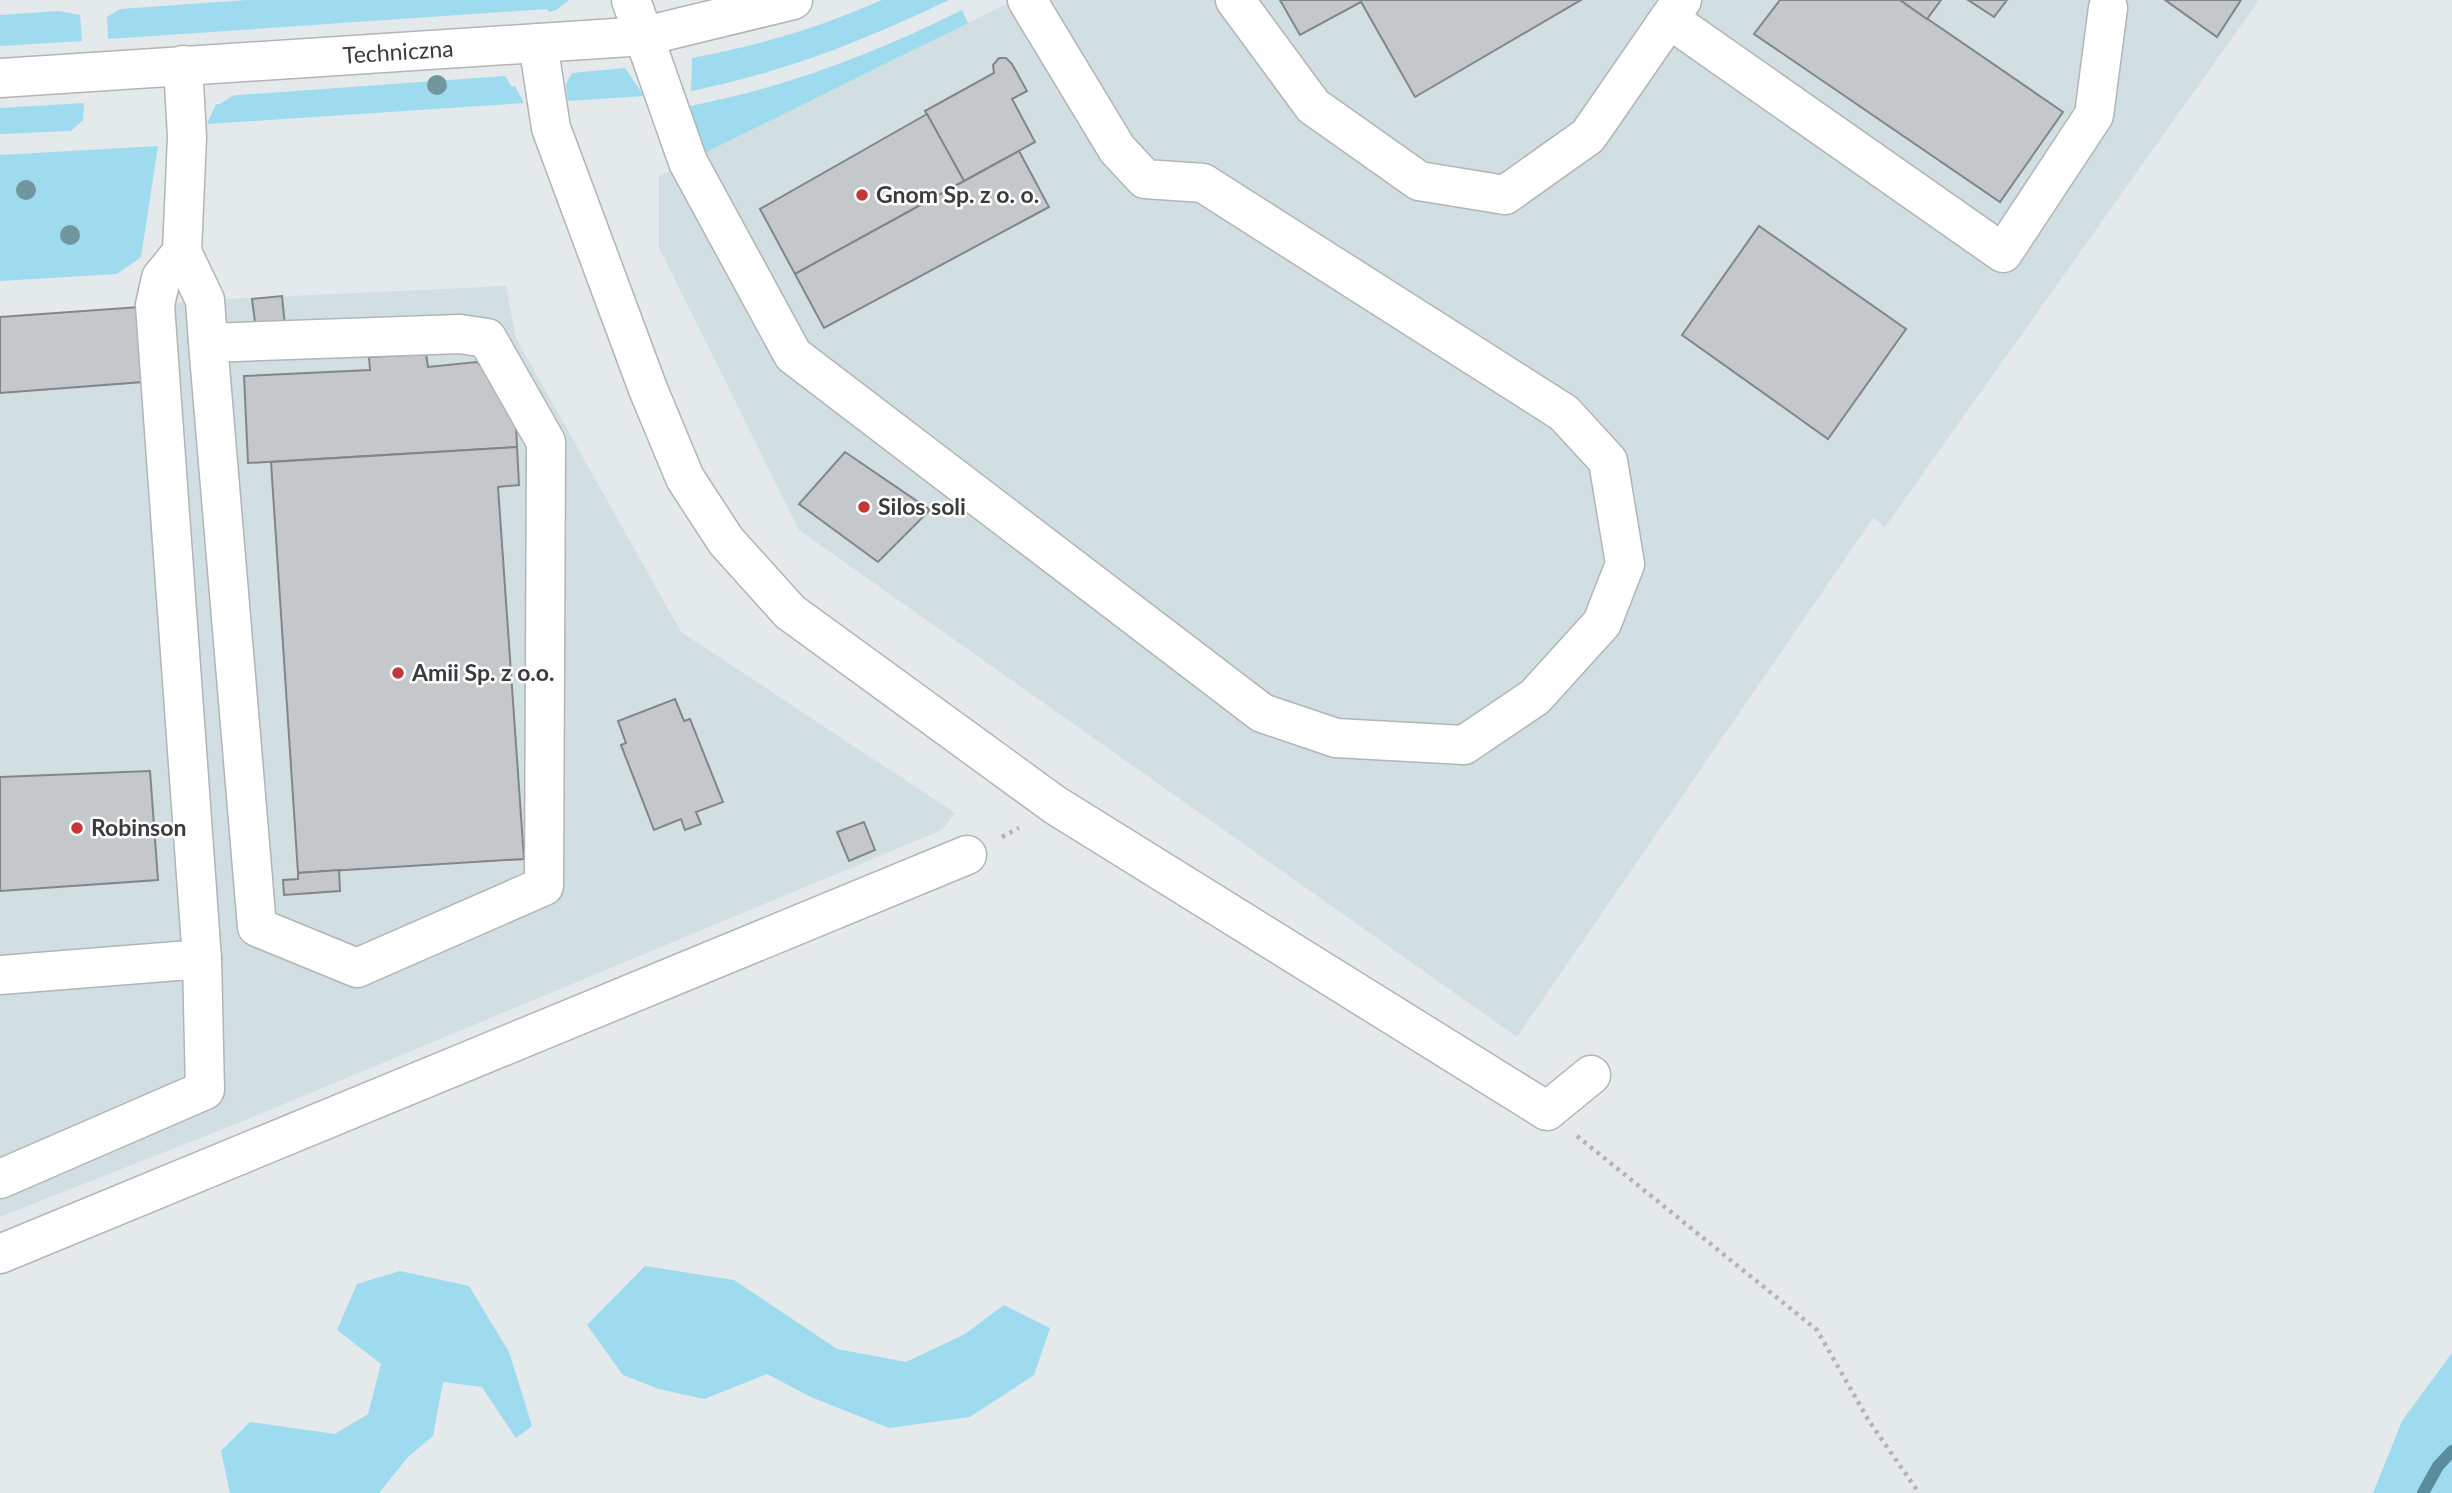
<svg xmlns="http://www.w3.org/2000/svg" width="2452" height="1493" font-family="Lato,sans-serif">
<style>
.built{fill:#d1dfe3}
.green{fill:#9edbee}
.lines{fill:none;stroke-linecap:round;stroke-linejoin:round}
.stream{stroke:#578d9d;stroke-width:12}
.building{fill:#c4c8ca;stroke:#818687;stroke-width:2}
.minor-casing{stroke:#b1b5b7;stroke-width:41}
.path{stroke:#b1b4b6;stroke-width:4.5;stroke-dasharray:3.5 5;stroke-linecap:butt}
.minor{stroke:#fff;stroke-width:38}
.tree{fill:#7096a0}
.poi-dot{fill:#c53637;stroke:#fff;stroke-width:2.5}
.labels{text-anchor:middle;stroke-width:5;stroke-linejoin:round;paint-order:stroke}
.street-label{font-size:23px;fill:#3a3b3c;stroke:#fff}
.poi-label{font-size:23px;font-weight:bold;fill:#3a3b3c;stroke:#fff;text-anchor:start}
</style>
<rect width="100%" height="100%" fill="#e4e9eb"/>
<g class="built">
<polygon points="1014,0 2259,0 1885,527 1873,518 1517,1037 799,530 659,247 659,176"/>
<polygon points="506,286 516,338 681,632 955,813 942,830 243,1121 0,1217 0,317 139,307 205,300"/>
</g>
<g class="green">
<polygon points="247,0 569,0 556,10 549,12 547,9 108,39 107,17 120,9"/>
<path d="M882,0H949C866,40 782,73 691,91L692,58C758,46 821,27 882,0Z"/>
<path d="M962,10L968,23L705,153L690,106C787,87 874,54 962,10Z"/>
<polygon points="59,11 80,15 82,41 0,46 0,15"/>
<polygon points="625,68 644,96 568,101 566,84 572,73"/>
<polygon points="505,76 512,87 515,86 524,103 207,124 216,104 220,104 232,96 239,95"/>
<polygon points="84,103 83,120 71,131 0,134 0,108"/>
<polygon points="158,146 141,257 117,274 0,281 0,155"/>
<polygon points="645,1266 734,1280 837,1349 906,1362 965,1334 1004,1305 1050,1328 1034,1375 970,1417 889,1428 811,1397 767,1374 704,1399 659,1389 623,1375 587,1325"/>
<polygon points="400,1271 469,1286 509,1352 532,1426 516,1438 482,1387 443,1382 433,1436 408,1457 379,1493 230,1493 221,1451 250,1422 335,1434 368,1414 381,1364 337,1330 357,1284"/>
<polygon points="2452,1353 2452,1493 2373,1493 2402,1421"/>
</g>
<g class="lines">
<polyline class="stream" points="2423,1493 2438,1466 2452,1451"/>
</g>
<g class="building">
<polygon points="1280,0 1360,0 1361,2 1300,35"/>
<polygon points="1360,0 1581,0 1415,97"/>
<polygon points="1780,0 1900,0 2063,112 2000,202 1754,34"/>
<polygon points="1900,0 1941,0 1927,19"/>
<polygon points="1968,0 2007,0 1994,17"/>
<polygon points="2165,0 2241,0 2217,37"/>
<polygon points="999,58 1006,58 1012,64 1027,91 1012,99 1035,142 964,181 925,111 994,73 993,65"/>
<polygon points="927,114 964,181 795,274 760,209"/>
<polygon points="1019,151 1049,207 824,328 795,274"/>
<polygon points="1759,226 1906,329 1828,439 1682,335"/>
<polygon points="282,296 285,326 256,330 252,299"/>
<polygon points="139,307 143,382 0,393 0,317"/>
<polygon points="426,354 428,367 477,362 515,397 517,447 248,463 244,376 370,370 369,357"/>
<polygon points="517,447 519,485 498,487 524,859 298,873 271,462"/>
<polygon points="845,452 930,510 878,562 799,504"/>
<polygon points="675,699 684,721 690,719 723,802 696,812 701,824 685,830 681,819 654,830 621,745 626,743 618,721"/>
<polygon points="150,771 158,880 0,891 0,777"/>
<polygon points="864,822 875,850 849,861 837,832"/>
<polygon points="339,870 340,891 284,895 283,880 298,879 298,873"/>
</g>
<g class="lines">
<g class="minor-casing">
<g id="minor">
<polyline points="631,0 688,162 793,355 1262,713 1336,738 1464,745 1535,697 1602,623 1625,564 1608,461 1564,413 1203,183 1145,179 1117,149 1027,0"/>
<polyline points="1235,0 1313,106 1419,181 1505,195 1588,136 1682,0"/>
<polyline points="1669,19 2003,253 2094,115 2108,8"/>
<polyline points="538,43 551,128 648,389 685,478 726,541 790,612 1055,805 1547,1111 1591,1075"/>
<polyline points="183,65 187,137 182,252 205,300 208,343 257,927 357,968 544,886 546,442 487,338 460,334 208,343"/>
<path id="s1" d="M0,78L645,36L793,0"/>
<polyline points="0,975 202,959 155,305 161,278 182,252"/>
<polyline points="0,1179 205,1090 202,959"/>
<polyline points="0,1254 967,855"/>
</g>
</g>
<g class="path">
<polyline points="1002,837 1019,828"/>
<polyline points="1577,1136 1817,1330 1869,1421 1919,1493"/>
</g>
<use href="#minor" class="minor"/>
</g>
<g class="tree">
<circle cx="437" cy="85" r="10"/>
<circle cx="26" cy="190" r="10"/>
<circle cx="70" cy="235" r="10"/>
</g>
<g class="poi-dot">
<circle cx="862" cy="195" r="7"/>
<circle cx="864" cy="507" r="7"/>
<circle cx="398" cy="673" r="7"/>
<circle cx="77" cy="828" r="7"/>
</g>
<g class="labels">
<g class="street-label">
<text dy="8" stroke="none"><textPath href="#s1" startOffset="399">Techniczna</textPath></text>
</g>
<g class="poi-label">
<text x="876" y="203">Gnom Sp. z o. o.</text>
<text x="878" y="515">Silos soli</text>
<text x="412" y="681">Amii Sp. z o.o.</text>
<text x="91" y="836">Robinson</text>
</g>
</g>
</svg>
